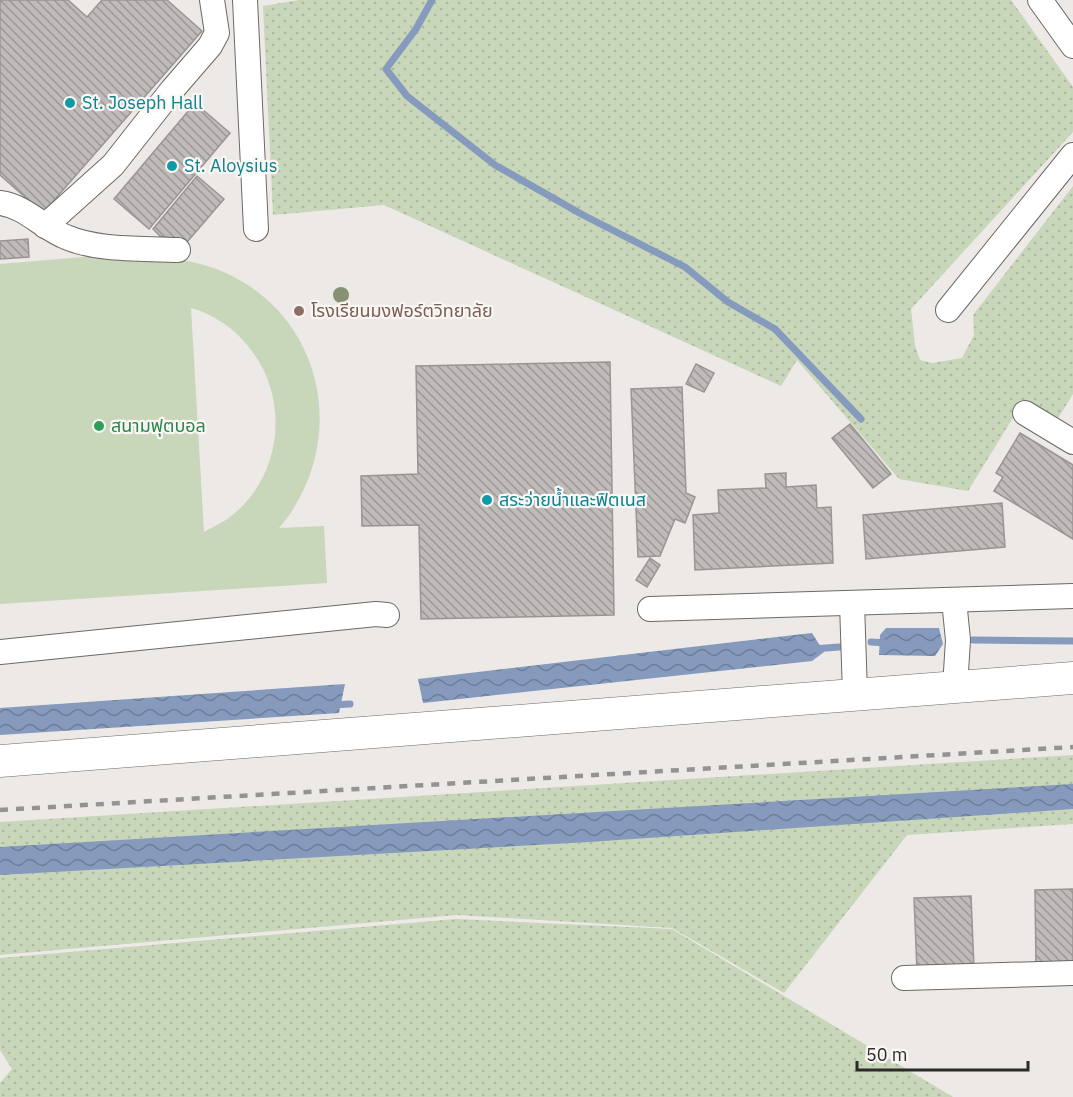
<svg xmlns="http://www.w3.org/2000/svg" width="1073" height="1097" font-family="'IBM Plex Sans','Noto Sans Thai',sans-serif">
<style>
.grass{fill:url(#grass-dots)}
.park{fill:#c8d6b9;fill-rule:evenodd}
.water{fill:url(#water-waves)}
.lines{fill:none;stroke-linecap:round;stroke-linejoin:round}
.stream{stroke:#859abc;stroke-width:7}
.building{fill:url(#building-back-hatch);stroke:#999594;stroke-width:1.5}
.minor-casing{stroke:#6c6967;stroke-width:26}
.major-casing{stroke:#6c6967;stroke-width:33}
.minor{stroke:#fff;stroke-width:24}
.major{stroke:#fff;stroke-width:32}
.rail{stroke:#959391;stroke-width:4.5;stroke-dasharray:8 8;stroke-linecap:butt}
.tree{fill:#869271}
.culture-dot{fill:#0f9aa8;stroke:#f9f6f3;stroke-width:2}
.education-dot{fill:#8d6e63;stroke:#f9f6f3;stroke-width:2}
.leisure-dot{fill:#2e9e5b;stroke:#f9f6f3;stroke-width:2}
.labels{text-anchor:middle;stroke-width:4.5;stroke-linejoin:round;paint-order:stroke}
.culture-label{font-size:18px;fill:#0d838f;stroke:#f9f6f3;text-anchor:start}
.education-label{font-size:18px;fill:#785e54;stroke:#f9f6f3;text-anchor:start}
.leisure-label{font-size:18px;fill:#27864d;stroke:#f9f6f3;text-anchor:start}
</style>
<defs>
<pattern id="grass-dots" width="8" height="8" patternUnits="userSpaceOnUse" patternTransform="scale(1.5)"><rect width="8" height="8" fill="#c8d6b9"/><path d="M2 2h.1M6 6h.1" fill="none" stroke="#acb89f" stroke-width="1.8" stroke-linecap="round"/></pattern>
<pattern id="water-waves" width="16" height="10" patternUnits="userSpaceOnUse" patternTransform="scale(1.5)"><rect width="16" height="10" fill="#859abc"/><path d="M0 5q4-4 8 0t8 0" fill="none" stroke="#6d7e99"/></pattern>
<pattern id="building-back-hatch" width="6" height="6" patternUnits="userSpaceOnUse" patternTransform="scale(1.5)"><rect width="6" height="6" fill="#bfbbb9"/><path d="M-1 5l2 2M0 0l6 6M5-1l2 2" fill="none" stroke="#9b9897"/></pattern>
</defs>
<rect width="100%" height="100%" fill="#ece9e6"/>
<g class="grass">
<polygon points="299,0 1011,0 1073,87 1073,132 911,309 915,346 920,360 932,363 962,358 974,335 973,315 1073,186 1073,394 1055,423 1022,403 968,491 899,479 797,360 781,386 384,205 273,215 263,6"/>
<polygon points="1073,755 1073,824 907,835 784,993 672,928 457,915 0,955 0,822"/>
<polygon points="456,919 672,929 953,1097 0,1097 0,1083 12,1069 0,1050 0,958"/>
</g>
<path class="park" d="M108,255C148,257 191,256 228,274C328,321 348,447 279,528L324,526L327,583L0,604V264ZM191,308C213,314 234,328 248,346C289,395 284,471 235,513C226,521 215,526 204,532Z"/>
<g class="water">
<polygon points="886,628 939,628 943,644 935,656 879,655 880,635"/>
<polygon points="812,633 824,652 812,661 423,703 418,679"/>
<polygon points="345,684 339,713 0,735 0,708"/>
<polygon points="1073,784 1073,809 589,842 0,875 0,847"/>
</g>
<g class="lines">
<g class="stream">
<polyline points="432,0 416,29 386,69 407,96 495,165 583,215 685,267 728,302 775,329 861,419"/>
<polyline points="973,640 1073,641"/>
<polyline points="871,642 887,643"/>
<polyline points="813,649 839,647"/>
<polyline points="332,705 350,704"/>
</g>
</g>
<g class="building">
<polygon points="0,0 68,0 87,17 102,0 167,0 202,31 43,213 0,175"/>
<polygon points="195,103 230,133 149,229 114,199"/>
<polygon points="197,176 224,199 188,241 160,236 153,229"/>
<polygon points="28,239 29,257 0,259 0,241"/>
<polygon points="610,362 614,615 421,619 419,525 362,526 361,476 418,474 416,366"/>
<polygon points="696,364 714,373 704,392 686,384"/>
<polygon points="682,387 686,493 695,497 685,523 675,519 660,556 638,557 631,389"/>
<polygon points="850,424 891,474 873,488 832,438"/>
<polygon points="1020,433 1073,465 1073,539 994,491 1003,477 996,473"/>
<polygon points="786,473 786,487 816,485 817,508 831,507 833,563 695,570 693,515 719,513 718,490 766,488 765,474"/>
<polygon points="1002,503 1005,547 866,559 863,515"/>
<polygon points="650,558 660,565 647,587 636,580"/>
<polygon points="1073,889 1073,964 1036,966 1035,890"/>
<polygon points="971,896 974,969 917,971 914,898"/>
</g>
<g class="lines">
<g class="minor-casing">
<g id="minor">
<polyline points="245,0 256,229"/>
<polyline points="1040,0 1073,46"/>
<path d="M0,203C25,206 43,228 66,237C98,251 143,248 178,250"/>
<polyline points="45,226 113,165 172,90 210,46 217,33 212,0"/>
<polyline points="948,310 1073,155"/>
<polyline points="1025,413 1073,442"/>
<polyline points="954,600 958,640 955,687"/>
<polyline points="852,603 855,694"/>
<polyline points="650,609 1073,596"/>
<polyline points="0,652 376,614 387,615"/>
<polyline points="904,978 1073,973"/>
</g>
</g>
<g class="major-casing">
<polyline id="major" points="0,761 1073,678"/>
</g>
<use href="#minor" class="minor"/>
<use href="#major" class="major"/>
<polyline class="rail" points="0,810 1073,747"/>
</g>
<circle class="tree" cx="341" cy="295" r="8"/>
<g class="culture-dot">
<circle cx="70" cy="103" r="6"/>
<circle cx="172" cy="166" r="6"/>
<circle cx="487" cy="500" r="6"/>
</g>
<circle class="education-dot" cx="299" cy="311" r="6"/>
<circle class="leisure-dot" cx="99" cy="426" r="6"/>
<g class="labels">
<g class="culture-label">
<text x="82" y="109">St. Joseph Hall</text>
<text x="184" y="172">St. Aloysius</text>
<text x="499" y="506">สระว่ายน้ำและฟิตเนส</text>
</g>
<g class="education-label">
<text x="311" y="317">โรงเรียนมงฟอร์ตวิทยาลัย</text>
</g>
<g class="leisure-label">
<text x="111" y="432">สนามฟุตบอล</text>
</g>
</g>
<path d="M857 1061v9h171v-9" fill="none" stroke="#2c2b2a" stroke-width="3"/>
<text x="866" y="1061" font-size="18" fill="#2c2b2a" stroke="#f9f6f3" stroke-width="4.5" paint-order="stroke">50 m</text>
</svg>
